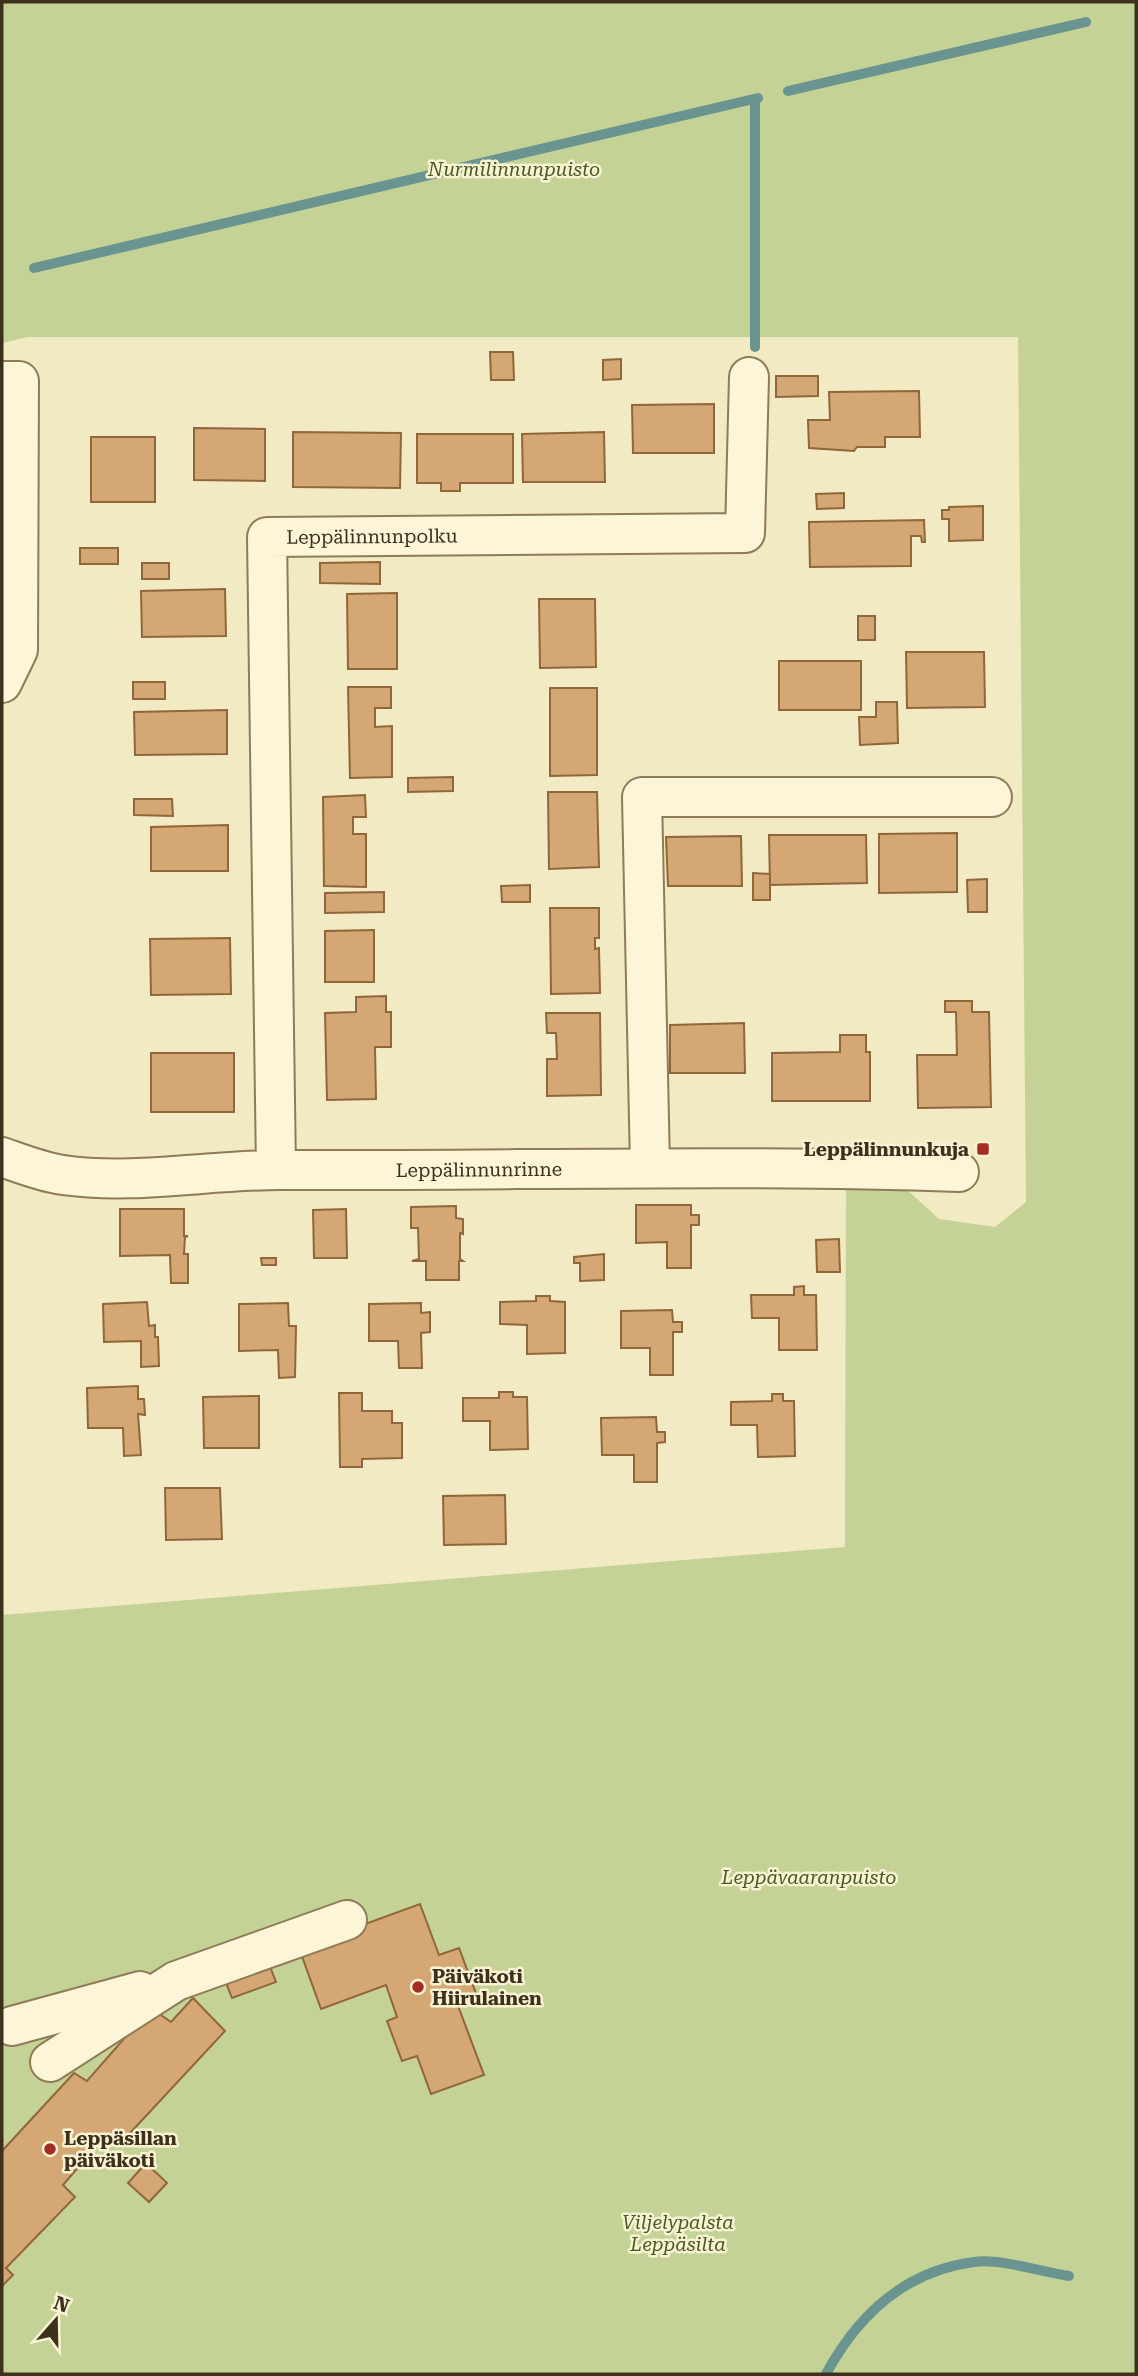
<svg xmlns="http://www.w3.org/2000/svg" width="1138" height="2376" font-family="'Roboto Serif',serif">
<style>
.green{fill:#c4d295}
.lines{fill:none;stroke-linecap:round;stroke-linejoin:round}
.stream{stroke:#6a948f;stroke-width:10}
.building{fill:#d4a774;stroke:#90663a;stroke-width:2}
.minor-casing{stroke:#8f7b57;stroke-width:42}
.minor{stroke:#fcf5d7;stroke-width:38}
.poi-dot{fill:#a42f21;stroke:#f9f2d3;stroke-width:2.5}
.labels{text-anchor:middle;stroke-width:5;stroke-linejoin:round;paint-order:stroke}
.park-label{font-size:19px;font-style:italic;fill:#465b21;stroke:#f9f2d3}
.street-label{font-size:19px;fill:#3d301d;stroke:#f9f2d3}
.poi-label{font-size:19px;font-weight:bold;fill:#3d301d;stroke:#f9f2d3;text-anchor:start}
</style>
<rect width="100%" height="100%" fill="#f2eac2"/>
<polygon class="green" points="2,2 1136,2 1136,2374 2,2374 2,1615 845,1547 846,1186 906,1189 939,1219 995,1227 1026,1202 1018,337 28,337 2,343"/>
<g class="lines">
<g class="stream">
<polyline points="788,91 1086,22"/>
<polyline points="34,268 758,98"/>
<polyline points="755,347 755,99"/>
<path d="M826,2374C858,2315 904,2271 974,2262C999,2258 1042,2272 1069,2276"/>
</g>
</g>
<g class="building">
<polygon points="490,352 513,352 514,380 491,380"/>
<polygon points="621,359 621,379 603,380 603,360"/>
<polygon points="776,376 818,376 818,396 776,397"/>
<polygon points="919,391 920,437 885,437 885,447 857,447 854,451 809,448 808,420 830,420 829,392"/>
<polygon points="714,404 714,453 633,453 632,405"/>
<polygon points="194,428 265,429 265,481 194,480"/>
<polygon points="293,432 401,433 400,488 293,487"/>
<polygon points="604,432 605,482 523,482 522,434"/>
<polygon points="417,434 513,434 513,483 460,483 460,491 441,491 441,483 417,483"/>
<rect x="91" y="437" width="64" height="65"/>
<polygon points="844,493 844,508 817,509 816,494"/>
<polygon points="983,506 983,540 949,541 949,519 942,519 942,510 949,510 949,507"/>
<polygon points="924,520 925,542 922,542 921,536 911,536 911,566 810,567 809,522"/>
<rect x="80" y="548" width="38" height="16"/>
<polygon points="380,562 380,584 320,583 320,563"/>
<rect x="142" y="563" width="27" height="16"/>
<polygon points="225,589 226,636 142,637 141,591"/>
<polygon points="397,593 397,669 348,669 347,594"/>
<polygon points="539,599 595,599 596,667 540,668"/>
<rect x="858" y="616" width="17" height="24"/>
<polygon points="906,652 984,652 985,707 907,708"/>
<rect x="779" y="661" width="82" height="49"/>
<rect x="133" y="682" width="32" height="17"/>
<polygon points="348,687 391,687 391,708 375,708 375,727 392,726 392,777 350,778"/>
<polygon points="550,688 597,688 597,775 550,776"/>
<polygon points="876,702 897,702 898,743 860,745 859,717 876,717"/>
<polygon points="227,710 227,754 135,755 134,712"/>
<polygon points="453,777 453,791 408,792 408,778"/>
<polygon points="548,792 597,792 599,867 549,869"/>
<polygon points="365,795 366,817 353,817 353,834 366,834 366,887 324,886 323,797"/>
<polygon points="134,799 172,799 173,816 134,815"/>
<polygon points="228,825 228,871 151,871 151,827"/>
<polygon points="957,833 957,892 879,893 879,834"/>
<polygon points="769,835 866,835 867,883 770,885"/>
<polygon points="741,836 742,886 668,886 666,837"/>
<polygon points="753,873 770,874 770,900 753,900"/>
<polygon points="987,879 987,912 968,912 967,880"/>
<polygon points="530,885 530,902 502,902 501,886"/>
<polygon points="384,892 384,912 325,913 325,893"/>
<polygon points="550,908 599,908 599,938 595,938 595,949 599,948 600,993 551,994"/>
<polygon points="374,930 374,982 325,982 325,931"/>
<polygon points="230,938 231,994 151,995 150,939"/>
<polygon points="386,996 386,1012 391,1012 391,1047 375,1047 376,1099 327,1100 325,1013 356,1012 356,997"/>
<polygon points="945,1001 972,1001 972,1012 989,1012 991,1107 918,1108 917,1055 957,1055 956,1012 945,1012"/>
<polygon points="546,1013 600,1013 601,1095 547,1096 547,1059 557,1059 556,1033 547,1033"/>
<polygon points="744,1023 745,1073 670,1073 670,1025"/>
<polygon points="840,1035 866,1035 866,1052 870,1052 870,1101 772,1101 772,1053 840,1052"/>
<rect x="151" y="1053" width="83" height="59"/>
<polygon points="636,1205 691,1205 691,1215 699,1215 699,1225 691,1225 691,1268 667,1268 667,1242 636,1243"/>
<polygon points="456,1206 456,1218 463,1219 463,1234 460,1233 460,1259 463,1261 459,1261 459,1280 426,1280 426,1261 412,1261 419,1259 418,1228 411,1228 411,1207"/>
<polygon points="120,1209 184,1209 184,1236 188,1236 185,1237 184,1254 188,1254 188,1283 171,1283 170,1255 120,1256"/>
<polygon points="346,1209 347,1258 314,1258 313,1210"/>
<polygon points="839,1239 840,1272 817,1272 816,1240"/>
<polygon points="604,1254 604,1280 580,1281 580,1263 574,1263 574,1257"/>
<polygon points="261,1258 276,1258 276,1265 262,1265"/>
<polygon points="804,1286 804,1295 816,1295 817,1350 779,1350 779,1318 752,1318 751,1295 794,1295 794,1287"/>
<polygon points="536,1296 550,1296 550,1301 565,1302 565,1353 527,1354 527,1325 500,1324 500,1302 536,1301"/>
<polygon points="147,1302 149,1326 155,1325 155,1337 158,1337 159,1366 141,1367 141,1341 104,1342 103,1304"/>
<polygon points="288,1303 289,1326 296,1326 295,1377 279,1378 278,1350 239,1351 239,1304"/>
<polygon points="421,1303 421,1313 430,1312 430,1332 421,1333 422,1368 399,1368 398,1341 369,1341 369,1304"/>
<polygon points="672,1310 673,1322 682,1322 682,1332 673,1332 673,1375 650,1375 650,1348 621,1348 621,1311"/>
<polygon points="138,1386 138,1399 144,1399 145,1415 138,1414 141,1455 124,1456 123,1428 88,1428 87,1388"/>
<polygon points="499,1392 513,1392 513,1397 527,1397 528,1449 490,1450 490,1421 463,1421 463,1398 499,1398"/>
<polygon points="339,1393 362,1393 362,1411 392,1411 392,1423 402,1423 402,1458 362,1459 362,1467 340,1467"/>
<polygon points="772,1394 783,1394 783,1401 794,1401 795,1456 758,1457 757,1425 731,1425 731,1402 772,1401"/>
<polygon points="259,1396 259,1448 204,1448 203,1397"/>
<polygon points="656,1417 657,1432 665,1432 665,1442 657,1443 657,1482 634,1482 634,1455 602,1455 601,1418"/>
<polygon points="165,1488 220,1488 222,1539 166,1540"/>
<polygon points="505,1495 506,1544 444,1545 443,1496"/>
<polygon points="420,1904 439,1955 459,1948 477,1996 457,2003 484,2075 431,2094 417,2056 402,2061 387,2021 397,2017 386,1985 321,2009 299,1948"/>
<polygon points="269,1964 276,1982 232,1998 225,1980"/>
<polygon points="193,1998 225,2031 118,2146 106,2135 63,2185 75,2197 6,2268 13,2275 2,2286 2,2151 74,2073 87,2081 151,2008 171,2022"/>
<polygon points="146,2163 167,2183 149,2202 128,2183"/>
</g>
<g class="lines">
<g class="minor-casing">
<g id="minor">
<polyline points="2,381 19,381 18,650 2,683"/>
<path id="s1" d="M2,1157C22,1164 42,1172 63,1175C134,1185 208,1170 280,1170C507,1171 733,1164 959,1172"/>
<polyline points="650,1166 642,797 992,797"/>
<path id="s2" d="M276,1170L267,537L745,533L749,377"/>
<polyline points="12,2026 140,1991"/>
<polyline points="50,2062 176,1981 347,1920"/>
</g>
</g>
<use href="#minor" class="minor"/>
</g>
<g class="poi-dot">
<rect x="976" y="1142" width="14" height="14" rx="3.5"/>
<circle cx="418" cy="1987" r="7"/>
<circle cx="50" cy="2149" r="7"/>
</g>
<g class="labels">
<g class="park-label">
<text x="514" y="176">Nurmilinnunpuisto</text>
<text x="809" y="1884">Leppävaaranpuisto</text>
<text x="678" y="2229">Viljelypalsta<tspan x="678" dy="22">Leppäsilta</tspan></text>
</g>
<g class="street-label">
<text dy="7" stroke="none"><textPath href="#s2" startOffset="738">Leppälinnunpolku</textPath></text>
<text dy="7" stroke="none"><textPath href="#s1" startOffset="480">Leppälinnunrinne</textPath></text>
</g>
<g class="poi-label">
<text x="969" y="1156" text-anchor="end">Leppälinnunkuja</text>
<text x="432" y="1983">Päiväkoti<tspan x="432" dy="22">Hiirulainen</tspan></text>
<text x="64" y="2145">Leppäsillan<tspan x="64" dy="22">päiväkoti</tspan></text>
</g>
</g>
<rect width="1138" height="2376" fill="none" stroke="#3d301d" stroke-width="7"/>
<g transform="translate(56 2320) rotate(20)" stroke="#f9f2d3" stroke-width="5" paint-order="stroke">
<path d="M0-5L12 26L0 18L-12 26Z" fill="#3d301d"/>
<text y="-10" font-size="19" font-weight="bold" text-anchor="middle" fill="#3d301d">N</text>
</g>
</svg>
